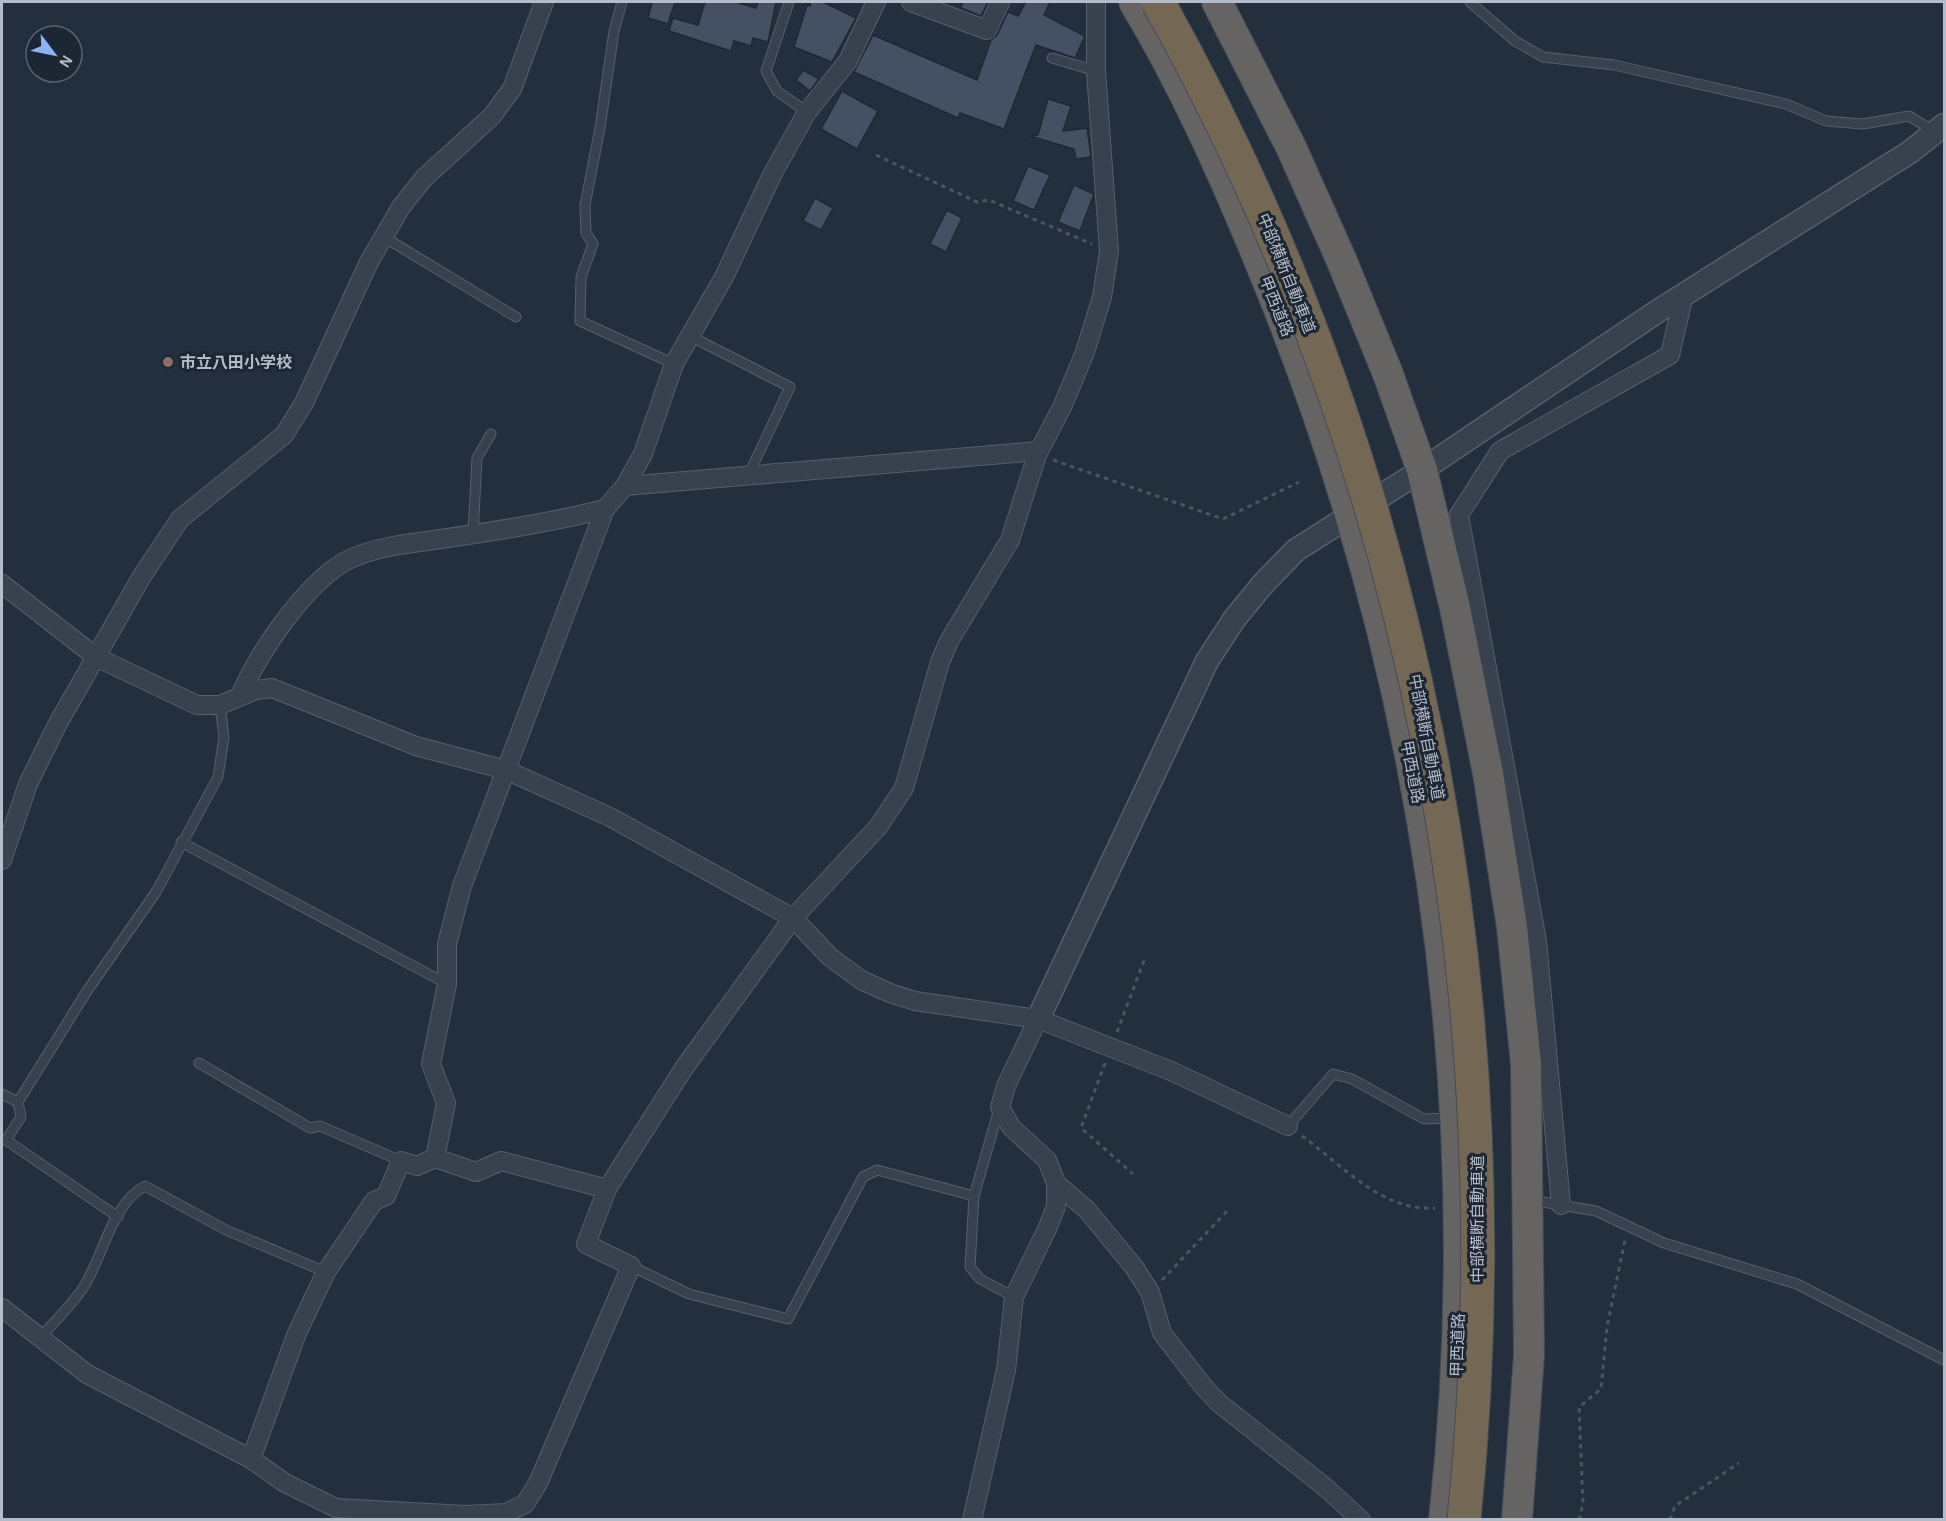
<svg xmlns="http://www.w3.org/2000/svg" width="1946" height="1521" font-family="'Alegreya Sans','Noto Sans JP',sans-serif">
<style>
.building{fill:#455162;stroke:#1f2835;stroke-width:1.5}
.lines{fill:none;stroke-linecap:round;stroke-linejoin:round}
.service-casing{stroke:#565f6c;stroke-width:11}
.minor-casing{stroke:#565f6c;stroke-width:20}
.tertiary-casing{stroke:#565f6c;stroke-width:25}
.trunk-casing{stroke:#434c59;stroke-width:32}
.path{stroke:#44595c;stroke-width:3;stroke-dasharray:4.5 4.5;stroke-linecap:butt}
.service{stroke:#38414e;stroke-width:9}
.minor{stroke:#38414e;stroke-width:18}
.tertiary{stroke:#38414e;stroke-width:22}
.trunk{stroke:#656462;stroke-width:30}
.motorway-bridge-casing{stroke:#434c59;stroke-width:35;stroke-linecap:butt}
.motorway-bridge{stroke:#746855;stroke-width:33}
.education-dot{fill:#8d6e63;stroke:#1d2633;stroke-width:2}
.labels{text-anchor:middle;stroke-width:6;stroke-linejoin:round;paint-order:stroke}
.street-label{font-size:16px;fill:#b4bcc9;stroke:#1d2633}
.poi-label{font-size:16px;font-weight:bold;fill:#b4bcc9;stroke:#1d2633;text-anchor:start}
</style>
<rect width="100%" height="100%" fill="#242f3e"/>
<g class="building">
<polygon points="652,2 675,2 668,24 648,18"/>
<polygon points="705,2 735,2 756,8 758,2 776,2 768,42 753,38 751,46 734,41 731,51 669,31 673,18 698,25"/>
<polygon points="811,2 823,2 856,18 832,62 794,47 807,5 810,6"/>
<polygon points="963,2 988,2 981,16 961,8"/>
<polygon points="1026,2 1050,2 1044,15 1085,36 1075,58 1036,45 1004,129 960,113 958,118 854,72 873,35 977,80 991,40 997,35 1008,12 1018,16"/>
<polygon points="803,70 819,79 810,91 796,80"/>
<polygon points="842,91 878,111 857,149 821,129"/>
<polygon points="1048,99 1071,106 1063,131 1087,128 1091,157 1076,159 1074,149 1030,136 1038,135"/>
<polygon points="1028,166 1050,175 1034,210 1013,201"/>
<polygon points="1074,185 1094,194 1080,231 1058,222"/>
<polygon points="815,198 833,208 821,230 803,221"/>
<polygon points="947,210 962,218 946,252 930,244"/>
</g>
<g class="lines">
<g class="service-casing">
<g id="service">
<polyline points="622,2 614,31 600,128 585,205 586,233 593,244 581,277 580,321 674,364"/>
<polyline points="789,2 766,71 777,91 807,112"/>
<polyline points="1470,2 1515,41 1543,57 1614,65 1786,104 1826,121 1863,124 1909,116 1935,132"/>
<polyline points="1052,58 1096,71"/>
<polyline points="384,237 516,317"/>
<polyline points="690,336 790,387 748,476"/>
<polyline points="473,534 477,458 491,434"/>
<polyline points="181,842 447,984"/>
<polyline points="199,1063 310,1128 320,1126 401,1161"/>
<polyline points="2,1094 18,1102"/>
<polyline points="999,1109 974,1196 970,1267 980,1279 1014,1297"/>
<polyline points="1288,1126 1333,1074 1352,1079 1424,1119 1449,1118"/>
<polyline points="1531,1200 1596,1211 1664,1243 1797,1284 1944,1360"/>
<polyline points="118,1217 6,1140 21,1117 18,1102 87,991 156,892 218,777 224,737 220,705"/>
<polyline points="631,1266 689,1294 788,1319 863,1177 877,1170 974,1196"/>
<path d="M40,1338C54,1322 71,1306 83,1288C103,1258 111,1204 145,1186L226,1230L326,1272"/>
</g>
</g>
<g class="minor-casing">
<g id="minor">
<polyline points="911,2 987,30 1000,3"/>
<polyline points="625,486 1038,451"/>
<polyline points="2,584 96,657 197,705 220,705 256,690 272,688 416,746 506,770 610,817 793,918 830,957 861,980 890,993 915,1001 1038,1019 1171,1071 1288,1126"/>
<path d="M240,696C258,653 308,579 350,559C380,545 416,543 448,538C501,530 553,522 605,509"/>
<polyline points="2,860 28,784 57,725 142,576 180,519 284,435 304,403 369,262 401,207 424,178 492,116 512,89 544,2"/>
<polyline points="1038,1019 1006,1086 1000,1107 1011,1127 1047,1160 1056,1183 1087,1210 1134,1267 1150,1292 1162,1333 1203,1386 1219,1403 1325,1487 1361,1520"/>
<polyline points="435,1158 446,1103 431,1064 447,984 447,944 462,886 605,509 625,486 643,454 674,364 724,277 773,173 807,112 848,61 876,2"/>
<polyline points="1561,1205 1537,941 1459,515 1500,451 1670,355 1684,294"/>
<polyline points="2,1308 87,1374 251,1459 285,1483 336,1508 466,1515 506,1513 525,1504 538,1483 631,1266 586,1244 607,1189 684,1068 793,918 878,827 904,788 940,662 949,641 1010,540 1037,455 1063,405 1085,352 1102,297 1109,251 1096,71 1096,2"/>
<polyline points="251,1459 297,1333 326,1272 374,1201 386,1196 401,1161 417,1166 435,1158 476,1172 501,1161 607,1189"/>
<polyline points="972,1520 1006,1370 1014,1297 1048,1227 1056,1206 1056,1183"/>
</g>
</g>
<g class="tertiary-casing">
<polyline id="tertiary" points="1038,1019 1207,661 1235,618 1263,584 1296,550 1422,470 1658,311 1910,152 1944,125"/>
</g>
<g class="trunk-casing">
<g id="trunk">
<path d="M1134,2C1184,85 1224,175 1261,265C1425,660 1491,1094 1444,1520"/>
<polyline points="1217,2 1291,147 1341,259 1388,374 1422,470 1455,608 1488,773 1512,927 1526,1064 1529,1355 1517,1520"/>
</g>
</g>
<g class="path">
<polyline points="876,155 977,202 989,200 1092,244"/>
<polyline points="1053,460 1223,519 1299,482"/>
<polyline points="1117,1032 1145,958"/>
<polyline points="1105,1063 1081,1128 1133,1174"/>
<path d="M1302,1136C1341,1164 1382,1212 1435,1208"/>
<polyline points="1162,1280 1230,1208"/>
<polyline points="1579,1520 1583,1504 1579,1407 1601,1389 1607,1327 1625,1240"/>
<polyline points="1670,1520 1675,1506 1739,1463"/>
</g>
<use href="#service" class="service"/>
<use href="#minor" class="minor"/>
<use href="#tertiary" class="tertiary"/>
<use href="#trunk" class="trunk"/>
<g class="motorway-bridge-casing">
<path id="motorway-bridge" d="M1158,2C1415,460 1517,998 1464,1520"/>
</g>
<use href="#motorway-bridge" class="motorway-bridge"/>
</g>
<circle class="education-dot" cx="168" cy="362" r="6"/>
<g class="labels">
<g class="street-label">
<text transform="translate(1287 273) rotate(68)" y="6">中部横断自動車道</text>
<text transform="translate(1277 306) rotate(68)" y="6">甲西道路</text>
<text transform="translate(1427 737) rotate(79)" y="6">中部横断自動車道</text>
<text transform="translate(1413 772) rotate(79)" y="6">甲西道路</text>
<text transform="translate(1477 1219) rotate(-90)" y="6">中部横断自動車道</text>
<text transform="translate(1457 1345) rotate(-88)" y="6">甲西道路</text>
</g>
<g class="poi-label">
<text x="180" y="368">市立八田小学校</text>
</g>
</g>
<rect width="1946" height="1521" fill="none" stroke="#b4bcc9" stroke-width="6"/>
<g transform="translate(54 54) rotate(122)"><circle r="28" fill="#1d2633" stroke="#59626f" stroke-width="1.5"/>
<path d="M0-4.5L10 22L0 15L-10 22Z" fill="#8ab4f8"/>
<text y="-9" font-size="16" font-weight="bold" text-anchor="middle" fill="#b4bcc9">N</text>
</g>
</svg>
